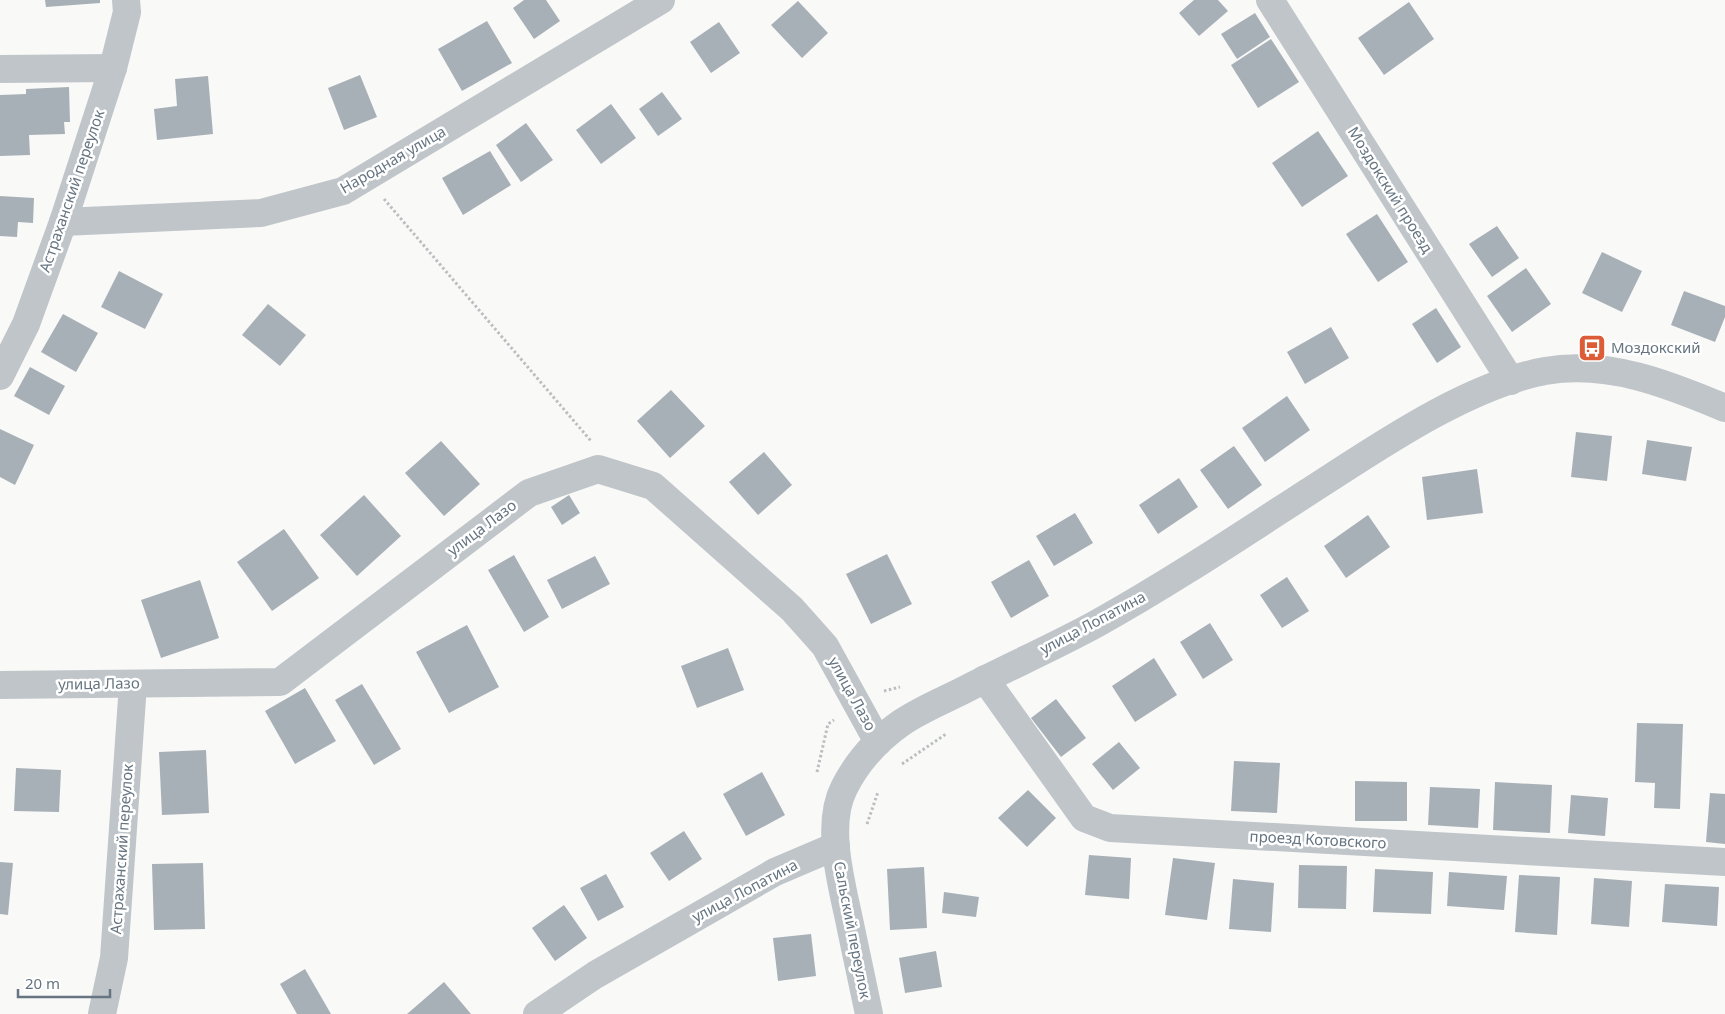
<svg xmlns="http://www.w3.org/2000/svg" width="1725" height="1014" font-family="'Noto Sans',sans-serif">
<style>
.building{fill:#a8b0b7}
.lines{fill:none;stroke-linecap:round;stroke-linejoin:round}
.path{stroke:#bbbec1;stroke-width:3;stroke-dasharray:2.5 2.5;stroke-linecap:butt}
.minor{stroke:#c0c5c9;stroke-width:28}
.labels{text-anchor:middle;stroke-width:5;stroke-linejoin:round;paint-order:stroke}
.street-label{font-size:15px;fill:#667581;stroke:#fff}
.poi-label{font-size:15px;fill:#667581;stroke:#fff;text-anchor:start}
</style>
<rect width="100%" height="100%" fill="#f9f9f7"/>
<g class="building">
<polygon points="45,0 100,0 100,3 46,7"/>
<polygon points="524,0 546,0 560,21 534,39 513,8"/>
<polygon points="1194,0 1218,0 1228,11 1199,36 1179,13"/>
<polygon points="798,1 828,33 802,58 771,25"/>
<polygon points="1409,2 1434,39 1384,75 1358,38"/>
<polygon points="1255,13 1270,37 1237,59 1221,34"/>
<polygon points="487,21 512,63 462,91 438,49"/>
<polygon points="719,22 740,53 711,73 690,42"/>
<polygon points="1271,39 1299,82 1258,108 1231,65"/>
<polygon points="360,75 377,117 344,130 328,88"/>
<polygon points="208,76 213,134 157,140 154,109 177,106 175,79"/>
<polygon points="69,87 70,122 64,122 65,134 29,135 30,155 0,156 0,95 26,94 26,89"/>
<polygon points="662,92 682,119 658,136 639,109"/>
<polygon points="611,104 636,138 601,164 576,130"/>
<polygon points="526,123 553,160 521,182 496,145"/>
<polygon points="1318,131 1348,176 1302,207 1272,163"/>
<polygon points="490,151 511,185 463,215 442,178"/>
<polygon points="0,196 34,198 33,223 18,222 17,237 0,236"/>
<polygon points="1377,214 1408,262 1378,282 1346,234"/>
<polygon points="1497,226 1519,258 1492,277 1469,244"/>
<polygon points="1602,252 1642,271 1622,312 1582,293"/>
<polygon points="1526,268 1551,304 1512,332 1487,296"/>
<polygon points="119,271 163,294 145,329 101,307"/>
<polygon points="1684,291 1725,306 1725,317 1715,342 1671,325"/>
<polygon points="268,304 306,335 280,366 242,335"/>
<polygon points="1436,308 1461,347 1437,363 1412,324"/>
<polygon points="63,314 98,333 76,372 41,352"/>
<polygon points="1331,327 1349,358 1305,384 1287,352"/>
<polygon points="30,367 65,386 49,415 14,396"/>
<polygon points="671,390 705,426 670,458 637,421"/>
<polygon points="1287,396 1310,430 1265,462 1242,428"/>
<polygon points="0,429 34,445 15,485 0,477"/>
<polygon points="1576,432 1612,436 1607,481 1571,477"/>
<polygon points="1647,440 1692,447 1686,481 1642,474"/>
<polygon points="441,441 480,484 444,516 405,473"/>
<polygon points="1234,446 1262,485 1228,509 1200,470"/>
<polygon points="764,452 792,485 758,515 729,482"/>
<polygon points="1477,469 1483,513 1427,520 1422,477"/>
<polygon points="1179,478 1198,507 1158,534 1139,505"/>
<polygon points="364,495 401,536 357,576 320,535"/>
<polygon points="569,495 580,513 562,525 551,507"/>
<polygon points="1075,513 1093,543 1054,566 1036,536"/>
<polygon points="1368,515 1390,547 1346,578 1324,546"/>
<polygon points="284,529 319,578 272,611 237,562"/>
<polygon points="887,554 912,604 871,624 846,574"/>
<polygon points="514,555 549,617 524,632 488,570"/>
<polygon points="595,556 610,584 562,609 547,580"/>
<polygon points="1029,560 1049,596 1011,618 991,582"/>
<polygon points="1287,577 1309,611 1282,628 1260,595"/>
<polygon points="200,580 219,638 161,658 141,600"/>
<polygon points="1210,623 1233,660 1203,679 1180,642"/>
<polygon points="467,625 499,687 449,713 416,652"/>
<polygon points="728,648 744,690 697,708 681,666"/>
<polygon points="1154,658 1177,695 1135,722 1112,686"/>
<polygon points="362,684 401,749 374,765 335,700"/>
<polygon points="305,688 336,741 295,764 265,711"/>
<polygon points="1056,699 1086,738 1061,757 1031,718"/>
<polygon points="1637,723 1683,724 1680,809 1654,808 1655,783 1635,782"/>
<polygon points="1119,742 1140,768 1113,790 1092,764"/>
<polygon points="206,750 209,813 162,815 159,752"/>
<polygon points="1234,761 1280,763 1277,813 1231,811"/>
<polygon points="16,768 61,770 59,812 14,811"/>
<polygon points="762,772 785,815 746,836 723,794"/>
<polygon points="1355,781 1407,782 1407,821 1355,821"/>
<polygon points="1495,782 1552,785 1550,833 1493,830"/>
<polygon points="1430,787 1480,789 1478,828 1428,825"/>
<polygon points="1028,790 1056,818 1027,847 998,818"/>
<polygon points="1710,793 1725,794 1725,844 1706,842"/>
<polygon points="1571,795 1608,798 1605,836 1568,833"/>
<polygon points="684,831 702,859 669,881 650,853"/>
<polygon points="1089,855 1131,858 1129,899 1085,895"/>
<polygon points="1173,858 1215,863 1207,920 1165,915"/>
<polygon points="0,862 13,863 8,915 0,914"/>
<polygon points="203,863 205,929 154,930 152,864"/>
<polygon points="1299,865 1347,866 1346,909 1298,908"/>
<polygon points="924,867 927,928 890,930 887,869"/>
<polygon points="1375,869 1433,872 1431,914 1373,912"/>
<polygon points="1449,872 1507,876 1504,910 1447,906"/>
<polygon points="606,874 624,907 598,921 580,888"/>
<polygon points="1519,875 1560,877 1557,935 1515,932"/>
<polygon points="1594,878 1632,881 1629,927 1591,924"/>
<polygon points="1233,879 1274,883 1271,932 1229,929"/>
<polygon points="1665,884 1719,887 1717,926 1662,922"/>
<polygon points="944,892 979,897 976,917 942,913"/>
<polygon points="564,905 587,938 555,961 532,928"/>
<polygon points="811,934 816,976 778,981 773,938"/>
<polygon points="936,951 942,987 905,993 899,958"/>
<polygon points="305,969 331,1014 297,1014 280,984"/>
<polygon points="444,982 471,1014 407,1014"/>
</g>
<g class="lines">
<g class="path">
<polyline points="384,199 591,441"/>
<polyline points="884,691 900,687"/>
<polyline points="902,764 946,734"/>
<polyline points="817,772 828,724 834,720"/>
<polyline points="867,824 878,792"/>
</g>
<g class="minor">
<polyline points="1270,0 1511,381"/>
<polyline points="0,69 113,68"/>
<polyline points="63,222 261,213 343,191 661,0"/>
<polyline points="0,376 26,324 63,222 113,68 127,12 126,0"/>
<polyline points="985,679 1084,818 1110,828 1725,862"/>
<polyline points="0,685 280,682 529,493 598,469 653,486 792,609 825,646 878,742"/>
<polyline points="102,1014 114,958 133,684"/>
<polyline points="537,1014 595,975 775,872 836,846"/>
<path d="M869,1014C863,986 857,957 851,929C843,888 824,827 844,788C857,762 877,740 901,723C920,710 942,701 962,691C1006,668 1052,648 1096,624C1177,579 1255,526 1333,476C1393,437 1474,384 1545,371C1608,360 1668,384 1725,408"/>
</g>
</g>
<defs>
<g id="bus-square" transform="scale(1.4375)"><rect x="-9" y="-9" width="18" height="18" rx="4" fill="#db5c36" stroke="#fff"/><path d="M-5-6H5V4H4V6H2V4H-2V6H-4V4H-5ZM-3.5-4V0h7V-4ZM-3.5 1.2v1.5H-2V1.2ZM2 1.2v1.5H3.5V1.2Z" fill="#fff"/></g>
</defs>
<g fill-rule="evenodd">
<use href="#bus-square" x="1592" y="348"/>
</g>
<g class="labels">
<g class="street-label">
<text transform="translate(393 160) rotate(-30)" y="5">Народная улица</text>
<text transform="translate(1390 190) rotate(58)" y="5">Моздокский проезд</text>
<text transform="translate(72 191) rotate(-71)" y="5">Астраханский переулок</text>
<text transform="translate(482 528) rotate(-37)" y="5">улица Лазо</text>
<text transform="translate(1093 623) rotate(-28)" y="5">улица Лопатина</text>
<text transform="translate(99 684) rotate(-1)" y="5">улица Лазо</text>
<text transform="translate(852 694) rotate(61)" y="5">улица Лазо</text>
<text transform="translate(1318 840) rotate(3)" y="5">проезд Котовского</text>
<text transform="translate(122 849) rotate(-86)" y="5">Астраханский переулок</text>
<text transform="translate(745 891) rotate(-28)" y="5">улица Лопатина</text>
<text transform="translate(852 930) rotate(79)" y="5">Сальский переулок</text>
</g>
<g class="poi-label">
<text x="1611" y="353">Моздокский</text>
</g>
</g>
<path d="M18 989v8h92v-8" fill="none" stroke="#667581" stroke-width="2.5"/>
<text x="25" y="989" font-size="15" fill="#667581" stroke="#ffffff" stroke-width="4" paint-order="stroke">20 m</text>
</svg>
